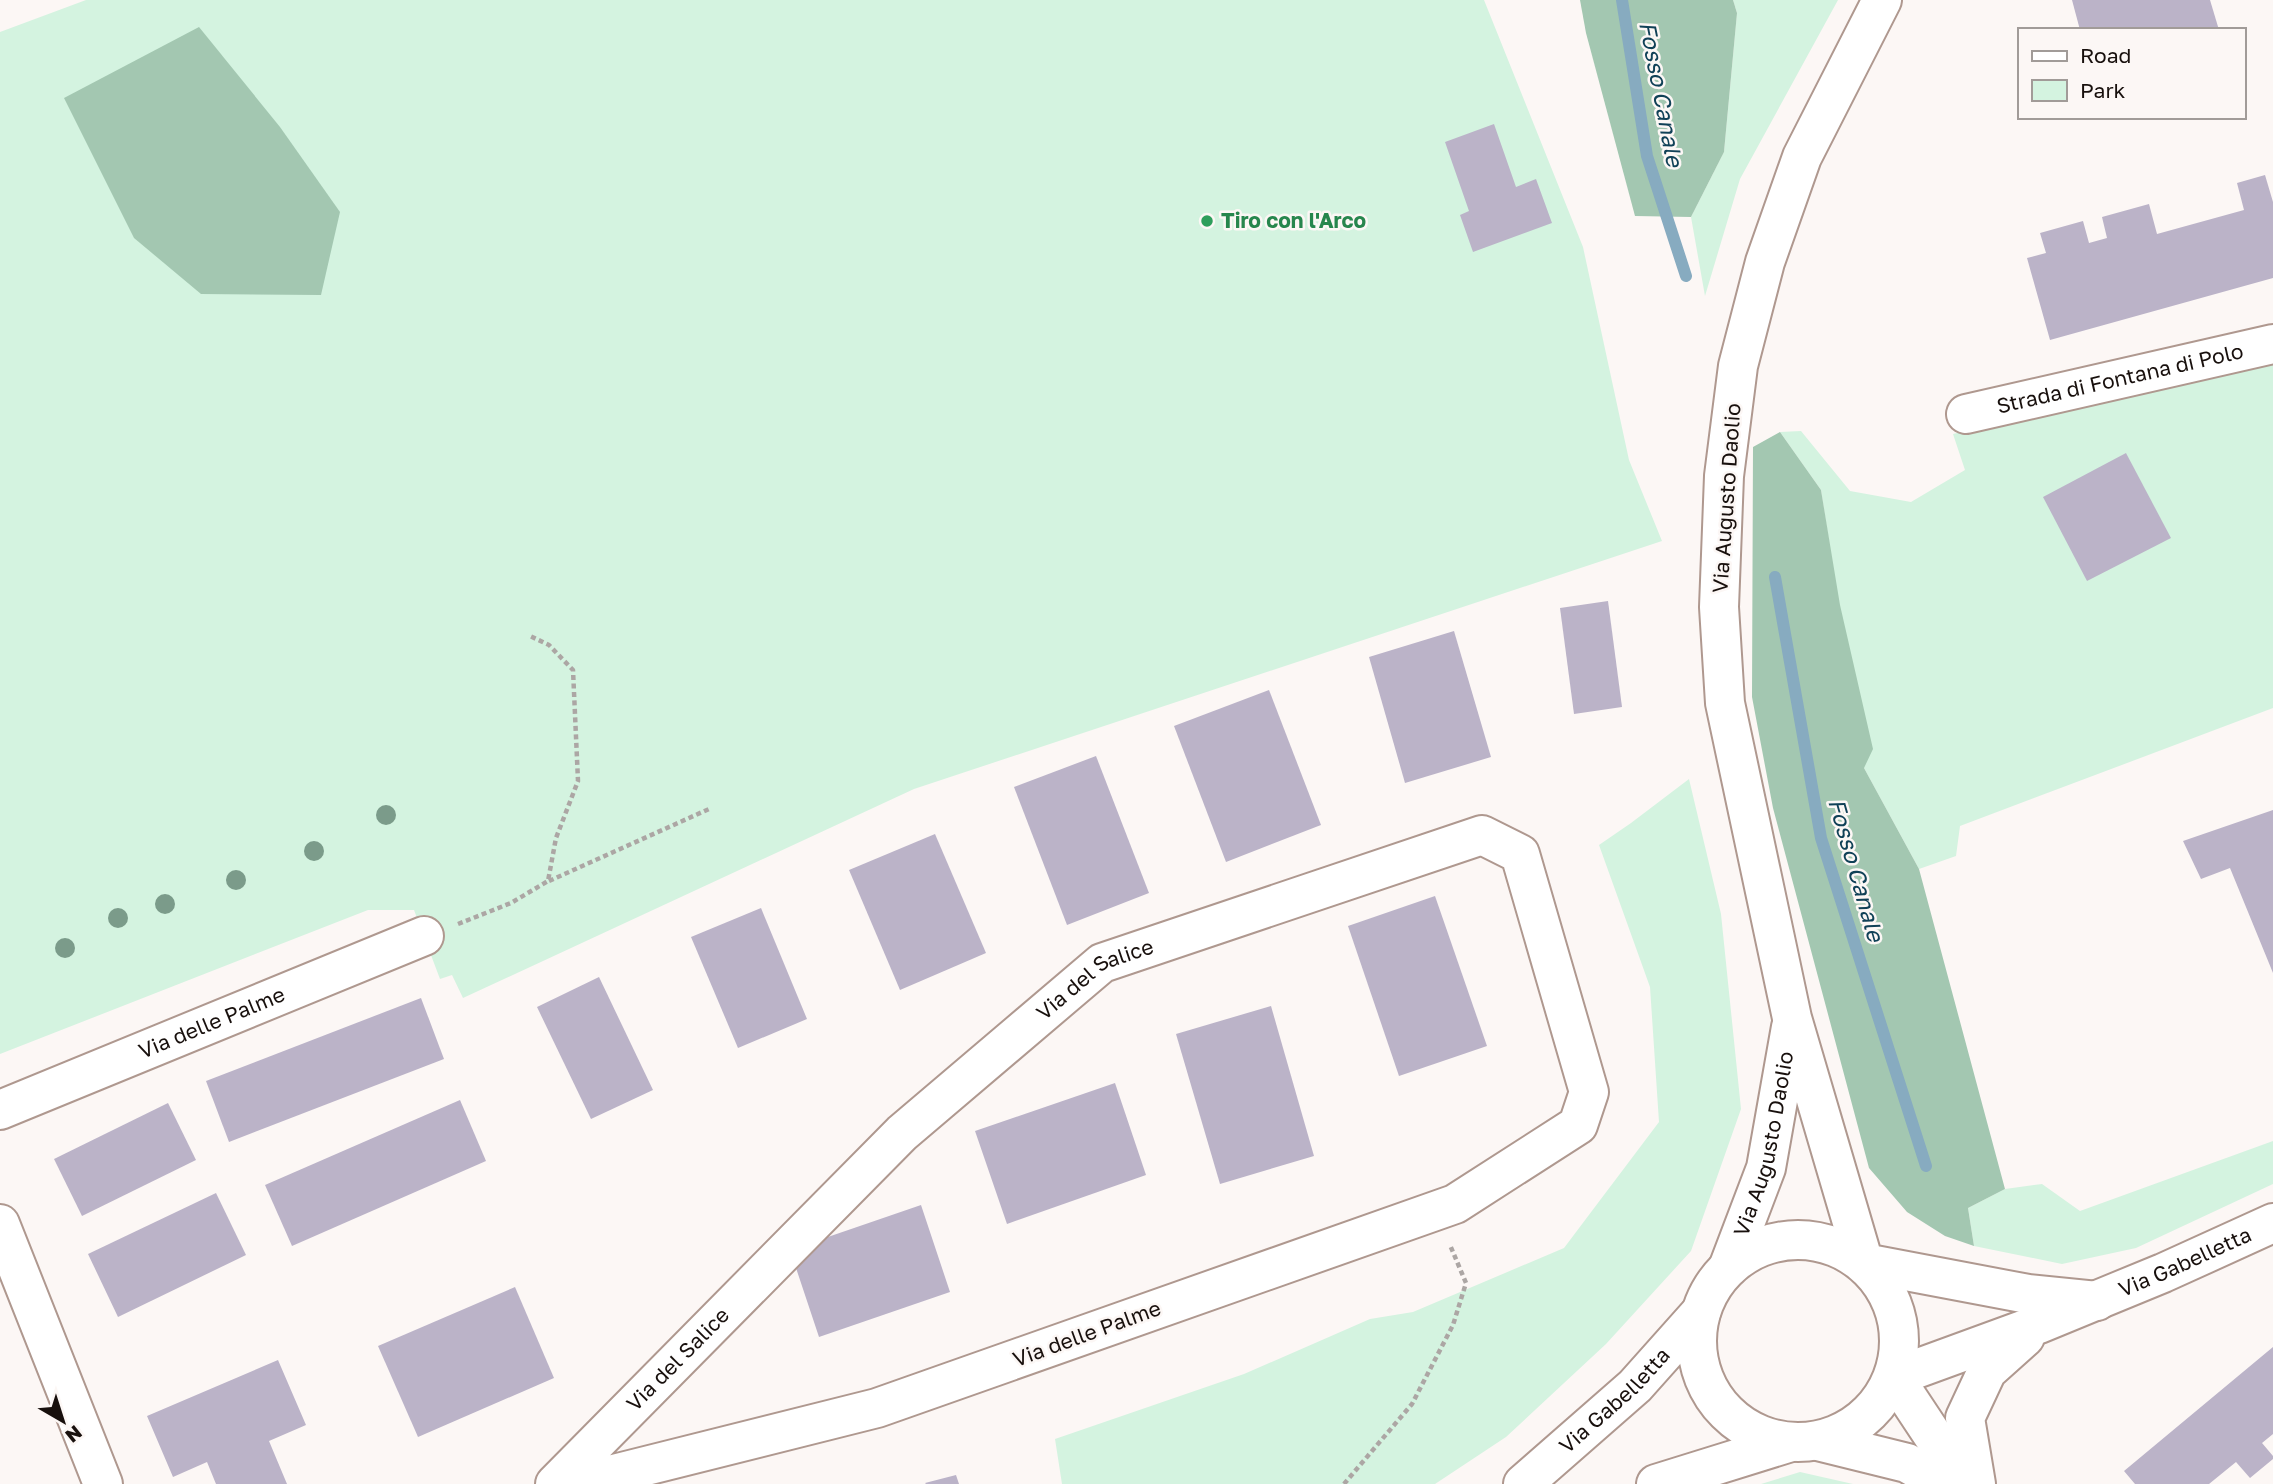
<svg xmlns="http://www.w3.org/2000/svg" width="2273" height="1484" font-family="'Golos Text',sans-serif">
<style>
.green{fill:#d4f3e0}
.forest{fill:#a3c7b1}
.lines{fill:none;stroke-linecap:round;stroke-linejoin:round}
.stream{stroke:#87abc0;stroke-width:12}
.building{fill:#bbb3c8}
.minor-casing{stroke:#af988f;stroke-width:42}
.tertiary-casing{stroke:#af988f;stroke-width:42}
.path{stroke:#aca6a4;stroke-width:4.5;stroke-dasharray:5 3.5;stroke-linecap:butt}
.minor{stroke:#fff;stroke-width:38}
.tertiary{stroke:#fff;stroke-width:38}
.tree{fill:#7b9b8a}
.leisure-dot{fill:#2e9e5b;stroke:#fcf7f5;stroke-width:2.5}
.labels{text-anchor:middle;stroke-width:5;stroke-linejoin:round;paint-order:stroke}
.leisure-label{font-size:21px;font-weight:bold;fill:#27864d;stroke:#fcf7f5;text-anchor:start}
.street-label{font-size:21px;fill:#18100d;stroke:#fcf7f5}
.water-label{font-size:23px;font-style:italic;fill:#104157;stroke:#fcf7f5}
</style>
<rect width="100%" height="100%" fill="#fcf7f5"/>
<g class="green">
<polygon points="86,0 1484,0 1583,247 1629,460 1662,541 914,789 463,998 452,975 440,979 414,910 368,910 0,1054 0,32"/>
<polygon points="1733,0 1838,0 1740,179 1705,296 1691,217 1724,152 1737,13"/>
<polygon points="2273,360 2273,708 1960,826 1956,856 1919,869 1864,768 1821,490 1780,432 1801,431 1850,491 1911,502 1965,470 1953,434"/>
<polygon points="1689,779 1721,914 1741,1109 1691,1251 1606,1344 1506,1437 1435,1484 1062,1484 1055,1439 1244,1374 1370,1319 1413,1312 1564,1248 1659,1122 1650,987 1599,845 1631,823"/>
<polygon points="2273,1141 2273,1184 2136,1248 2062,1264 1974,1246 1968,1208 2005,1189 2042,1184 2080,1211"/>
<polygon points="1800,1472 1853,1484 1761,1484"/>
</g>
<g class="forest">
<polygon points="1580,0 1733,0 1737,13 1724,152 1691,217 1635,216 1586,33"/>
<polygon points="199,27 280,127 340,212 321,295 201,294 134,238 64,98"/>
<polygon points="1780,432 1821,490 1840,605 1873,749 1864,768 1919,869 2005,1189 1968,1208 1974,1246 1945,1236 1907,1212 1869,1168 1773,808 1752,697 1753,447"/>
</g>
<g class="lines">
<g class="stream">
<polyline points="1622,0 1647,156 1686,276"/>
<polyline points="1775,577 1821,838 1926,1166"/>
</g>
</g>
<g class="building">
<polygon points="2072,0 2210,0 2219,30 2080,30"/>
<polygon points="1494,124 1516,187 1536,179 1552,223 1473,252 1460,215 1469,211 1445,142"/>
<polygon points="2265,175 2273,202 2273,278 2050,340 2027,258 2046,253 2040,233 2083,221 2089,243 2107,238 2102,217 2149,204 2157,234 2244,210 2237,183"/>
<polygon points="2126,453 2171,538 2087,581 2043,497"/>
<polygon points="1608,601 1622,707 1574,714 1560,608"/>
<polygon points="1454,631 1491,757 1405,783 1369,657"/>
<polygon points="1269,690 1321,825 1226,862 1174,726"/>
<polygon points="1096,756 1149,893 1067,925 1014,787"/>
<polygon points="2273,810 2273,973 2230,868 2201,879 2183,841"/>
<polygon points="935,834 986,953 900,990 849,870"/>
<polygon points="1435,896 1487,1046 1399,1076 1348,926"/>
<polygon points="761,908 807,1019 738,1048 691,937"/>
<polygon points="599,977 653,1090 591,1119 537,1007"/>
<polygon points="421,998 444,1059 229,1142 206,1081"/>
<polygon points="1271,1006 1314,1156 1220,1184 1176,1034"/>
<polygon points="1115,1083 1146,1175 1007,1224 975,1131"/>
<polygon points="460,1100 486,1161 292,1246 265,1185"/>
<polygon points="168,1103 196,1160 82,1216 54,1159"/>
<polygon points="216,1193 246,1255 118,1317 88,1254"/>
<polygon points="921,1205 950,1292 819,1337 790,1250"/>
<polygon points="515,1287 554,1378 418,1437 378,1346"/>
<polygon points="2273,1347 2273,1434 2262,1443 2273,1456 2273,1459 2250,1478 2236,1462 2209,1484 2135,1484 2124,1471"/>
<polygon points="278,1360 306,1425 269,1441 287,1484 216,1484 207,1462 173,1477 147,1416"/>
<polygon points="956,1475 959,1484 926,1484 925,1483"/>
</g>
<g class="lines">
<g class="minor-casing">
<g id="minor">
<path id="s1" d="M1966,414L2273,344"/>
<path id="s2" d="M0,1110L424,936"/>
<polyline points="0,1224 103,1484"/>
<path id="s3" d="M555,1484L902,1133L1102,963L1482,835L1520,854L1589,1092L1578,1125L1455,1204L877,1408L574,1484"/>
<path id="s4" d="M1523,1484L1635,1386L1701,1312"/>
<polyline points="1656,1484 1791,1442"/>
</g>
</g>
<g class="tertiary-casing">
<g id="tertiary">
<polyline points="1882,0 1802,157 1765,262 1738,366 1724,476 1719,607 1725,703 1792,1018 1864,1263 2028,1294 2097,1301"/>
<circle cx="1798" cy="1341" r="101"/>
<path id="s5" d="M1728,1268L1766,1168L1791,1027"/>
<path id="s6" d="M1894,1377L2039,1324L2163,1273L2273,1223"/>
<polyline points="1894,1377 1965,1484"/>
<polyline points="1818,1441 1907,1463 1943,1484"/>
<polyline points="1976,1484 1965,1418 1987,1371 2025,1337"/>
</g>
</g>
<g class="path">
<polyline points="549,881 709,809"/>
<polyline points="458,924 511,903 548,881 556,838 578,781 573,670 549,645 528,635"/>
<polyline points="1344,1484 1412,1404 1453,1325 1466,1283 1450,1245"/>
</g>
<use href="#minor" class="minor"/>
<use href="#tertiary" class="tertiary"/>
</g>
<g class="tree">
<circle cx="386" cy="815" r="10"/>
<circle cx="314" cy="851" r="10"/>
<circle cx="236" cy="880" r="10"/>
<circle cx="165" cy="904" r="10"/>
<circle cx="118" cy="918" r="10"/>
<circle cx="65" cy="948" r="10"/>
</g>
<circle class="leisure-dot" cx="1207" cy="221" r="7"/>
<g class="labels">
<g class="leisure-label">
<text x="1221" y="228">Tiro con l'Arco</text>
</g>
<g class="street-label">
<text dy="7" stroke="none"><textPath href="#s1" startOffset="158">Strada di Fontana di Polo</textPath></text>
<text transform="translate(1727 498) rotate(-86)" y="7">Via Augusto Daolio</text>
<text dy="7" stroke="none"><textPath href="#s3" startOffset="742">Via del Salice</textPath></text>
<text dy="7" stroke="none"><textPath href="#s2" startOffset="229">Via delle Palme</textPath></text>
<text dy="7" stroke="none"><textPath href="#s5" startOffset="130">Via Augusto Daolio</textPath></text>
<text dy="7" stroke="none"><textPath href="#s6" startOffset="313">Via Gabelletta</textPath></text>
<text transform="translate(1087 1334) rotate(-20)" y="7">Via delle Palme</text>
<text dy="7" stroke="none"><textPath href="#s3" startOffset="175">Via del Salice</textPath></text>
<text dy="7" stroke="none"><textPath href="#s4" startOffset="124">Via Gabelletta</textPath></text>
</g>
<g class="water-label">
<text transform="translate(1661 94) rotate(79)" y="8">Fosso Canale</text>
<text transform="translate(1856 870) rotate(74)" y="8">Fosso Canale</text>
</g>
</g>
<rect x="2018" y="28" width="228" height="91" fill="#fcf7f5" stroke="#a19b98" stroke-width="2"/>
<rect x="2032" y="51" width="35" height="10" fill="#ffffff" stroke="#a19b98" stroke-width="2"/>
<text x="2080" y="63" font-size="21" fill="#18100d">Road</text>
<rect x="2032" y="80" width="35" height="21" fill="#d4f3e0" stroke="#a19b98" stroke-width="2"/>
<text x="2080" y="98" font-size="21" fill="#18100d">Park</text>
<g transform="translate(63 1421) rotate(141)" stroke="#fcf7f5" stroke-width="5" paint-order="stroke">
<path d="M0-5L12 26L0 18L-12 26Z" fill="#18100d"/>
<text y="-10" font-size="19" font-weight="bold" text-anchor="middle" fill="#18100d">N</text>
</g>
</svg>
